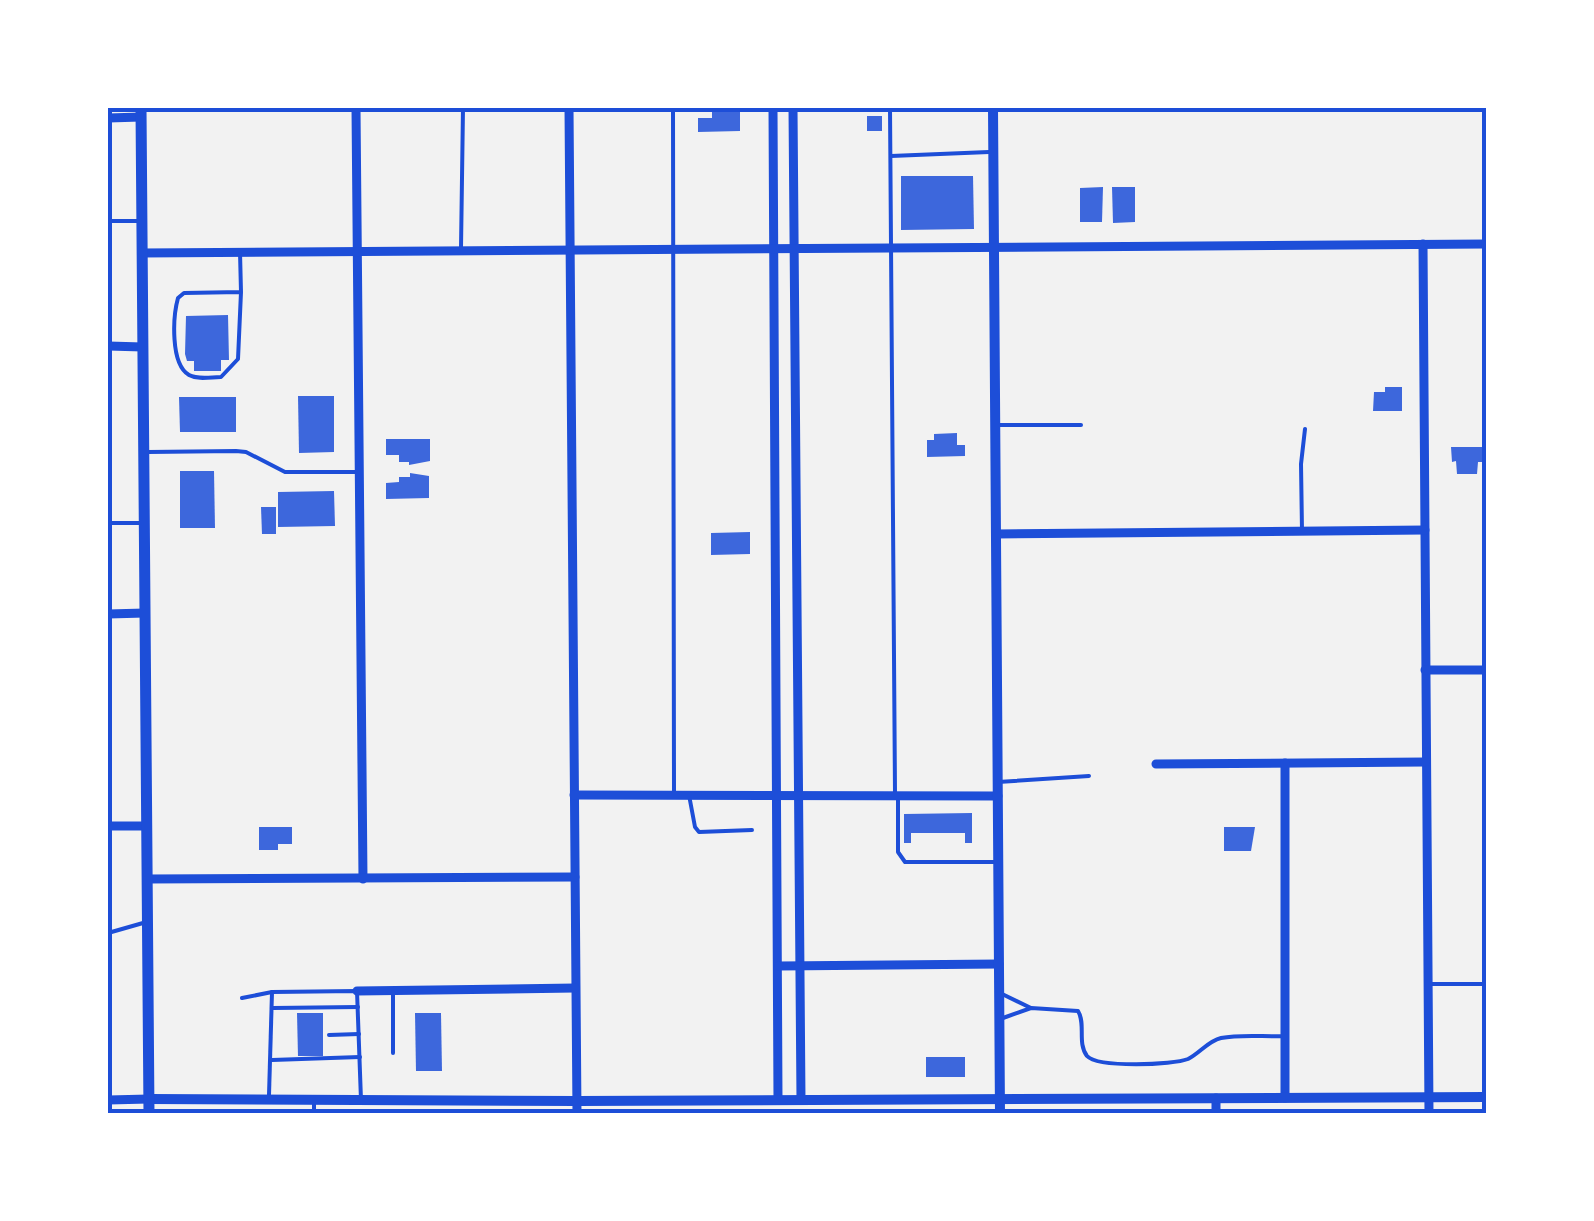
<svg xmlns="http://www.w3.org/2000/svg" width="1594" height="1221" font-family="Ubuntu,sans-serif">
<style>
.building{fill:#3d67dc}
.lines{fill:none;stroke-linecap:round;stroke-linejoin:round}
.service{stroke:#1d4ed8;stroke-width:4}
.minor{stroke:#1d4ed8;stroke-width:9}
.tertiary{stroke:#1d4ed8;stroke-width:10}
.secondary{stroke:#1d4ed8;stroke-width:11}
.neatline{fill:none;stroke:#1d4ed8;stroke-width:4}
</style>
<rect width="100%" height="100%" fill="#f2f2f2"/>
<g class="building">
<polygon points="712,110 740,110 740,131 698,132 698,118 712,118"/>
<rect x="867" y="116" width="15" height="15"/>
<polygon points="901,176 973,176 974,229 901,230"/>
<polygon points="1103,187 1102,222 1080,222 1080,188"/>
<polygon points="1112,187 1135,187 1135,222 1113,223"/>
<polygon points="228,315 229,360 221,360 221,371 194,371 194,361 187,361 185,354 186,316"/>
<polygon points="1385,387 1402,387 1402,411 1373,411 1374,392 1385,392"/>
<polygon points="298,396 334,396 334,452 299,453"/>
<polygon points="179,397 236,397 236,432 180,432"/>
<polygon points="957,433 957,445 965,445 965,456 927,457 927,440 934,440 934,434"/>
<polygon points="386,439 430,439 430,461 409,465 409,462 399,462 399,455 386,455"/>
<polygon points="1451,447 1486,447 1486,462 1478,462 1477,474 1457,474 1456,461 1452,462"/>
<polygon points="180,471 214,471 215,528 180,528"/>
<polygon points="410,473 429,476 429,498 386,499 386,483 399,482 399,477 410,477"/>
<polygon points="334,491 335,526 278,527 278,492"/>
<polygon points="261,507 276,507 276,534 262,534"/>
<polygon points="750,532 750,554 711,555 711,533"/>
<polygon points="972,813 972,843 965,843 965,833 911,833 911,843 904,843 904,814"/>
<polygon points="259,827 292,827 292,844 278,844 278,850 259,850"/>
<polygon points="1224,827 1255,827 1251,851 1224,851"/>
<polygon points="297,1013 323,1013 323,1056 298,1056"/>
<polygon points="415,1013 441,1013 442,1071 416,1071"/>
<rect x="926" y="1057" width="39" height="20"/>
</g>
<g class="lines">
<g class="service">
<polyline points="673,108 674,795"/>
<polyline points="890,108 895,793"/>
<polyline points="891,156 989,152"/>
<polyline points="108,221 137,221"/>
<polyline points="461,248 463,108"/>
<path d="M240,252L241,292L184,293L178,298C173,316 170,364 189,375C198,380 211,377 221,377L238,359L241,292"/>
<polyline points="995,425 1081,425"/>
<polyline points="148,452 236,451 246,452 285,472 359,472"/>
<polyline points="108,523 139,523"/>
<polyline points="1302,531 1301,464 1305,429"/>
<polyline points="108,779 108,789"/>
<polyline points="998,782 1089,776"/>
<polyline points="689,795 695,827 699,832 752,830"/>
<polyline points="898,798 898,852 905,862 994,862"/>
<polyline points="108,933 143,923"/>
<polyline points="1431,984 1486,984"/>
<polyline points="1000,993 1031,1008"/>
<polyline points="242,998 272,992 357,991 361,1100"/>
<polyline points="273,1008 358,1007"/>
<path d="M1003,1018L1031,1008L1078,1011C1086,1024 1077,1043 1087,1056C1098,1068 1173,1065 1188,1059C1200,1053 1208,1041 1221,1038C1241,1034 1265,1037 1285,1036"/>
<polyline points="329,1035 359,1034"/>
<polyline points="393,1053 393,991"/>
<polyline points="272,1060 360,1057"/>
<polyline points="269,1095 272,992"/>
<polyline points="314,1100 314,1114"/>
</g>
<g class="minor">
<polyline points="356,108 363,879"/>
<polyline points="569,108 577,1114"/>
<polyline points="773,108 778,1100"/>
<polyline points="793,108 801,1100"/>
<polyline points="108,118 141,117"/>
<polyline points="1423,244 1429,1114"/>
<polyline points="142,253 1486,244"/>
<polyline points="108,346 143,347"/>
<polyline points="996,534 1425,530"/>
<polyline points="108,614 145,613"/>
<polyline points="1425,670 1486,670"/>
<polyline points="1156,764 1425,762"/>
<polyline points="574,795 998,796"/>
<polyline points="108,826 146,826"/>
<polyline points="147,879 575,877"/>
<polyline points="779,966 999,964"/>
<polyline points="357,991 575,988"/>
<polyline points="1216,1098 1216,1114"/>
<polyline points="1285,1098 1285,763"/>
<polyline points="108,1100 149,1099"/>
</g>
<g class="tertiary">
<polyline points="993,108 1000,1114"/>
<polyline points="149,1099 577,1101 1486,1097"/>
</g>
<polyline class="secondary" points="141,108 149,1114"/>
</g>
<rect width="1594" height="1221" fill="none" stroke="#ffffff" stroke-width="220"/>
<rect x="110" y="110" width="1374" height="1001" class="neatline"/>
</svg>
